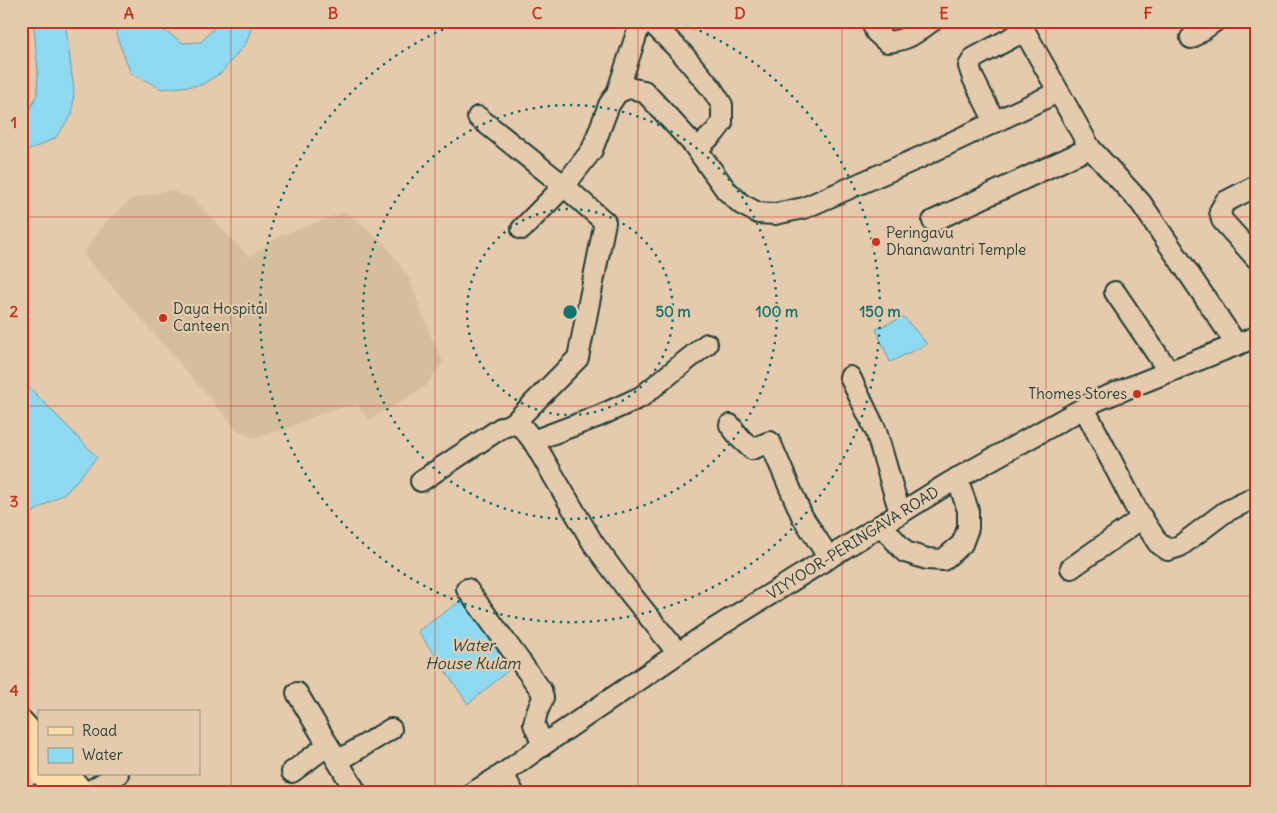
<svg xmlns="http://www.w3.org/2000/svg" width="1277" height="813" font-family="Delius,sans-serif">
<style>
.built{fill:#d6bd9e}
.water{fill:#90daf1;stroke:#639ba5}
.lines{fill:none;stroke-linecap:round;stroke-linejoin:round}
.minor-casing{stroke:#1f3d34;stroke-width:24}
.major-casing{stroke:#1f3d34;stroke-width:29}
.minor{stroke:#e6caad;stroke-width:20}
.major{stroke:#fddcac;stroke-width:25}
.grid{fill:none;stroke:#c8321e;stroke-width:1;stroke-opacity:0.55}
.ring{fill:none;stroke:#0f766e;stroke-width:2.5;stroke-dasharray:2.5 5}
.poi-dot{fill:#c8321e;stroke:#e6caad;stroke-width:2}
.labels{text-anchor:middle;stroke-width:4.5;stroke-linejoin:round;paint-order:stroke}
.poi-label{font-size:15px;fill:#1f3d34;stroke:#e6caad;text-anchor:start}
.street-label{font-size:15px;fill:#1f3d34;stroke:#e6caad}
.water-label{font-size:16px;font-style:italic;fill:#25453d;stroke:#e6caad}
.centre{fill:#0f766e;stroke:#e6caad;stroke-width:2.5}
.ring-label{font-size:15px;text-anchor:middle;font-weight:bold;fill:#0f766e;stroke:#e6caad;stroke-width:4.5;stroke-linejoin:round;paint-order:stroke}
.neatline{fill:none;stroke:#c8321e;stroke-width:2}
.grid-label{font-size:16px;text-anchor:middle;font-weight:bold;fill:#c8321e}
</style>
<rect width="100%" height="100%" fill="#e6caad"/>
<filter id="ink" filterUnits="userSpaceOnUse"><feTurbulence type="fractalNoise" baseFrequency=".02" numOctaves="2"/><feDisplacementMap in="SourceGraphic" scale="10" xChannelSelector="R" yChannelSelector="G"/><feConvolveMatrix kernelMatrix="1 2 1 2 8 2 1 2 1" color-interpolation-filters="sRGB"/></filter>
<g filter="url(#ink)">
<polygon class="built" points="169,190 193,198 249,257 279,236 345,212 384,243 408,276 432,339 443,362 425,387 369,420 357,405 324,412 287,429 254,438 237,430 151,330 83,254 104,224 131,199"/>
<g class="water">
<polygon points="34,21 65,21 74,91 72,115 55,138 21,154 21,122 26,119 37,94 38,71 34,28"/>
<polygon points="115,21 159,21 165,31 183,43 201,42 218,24 219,21 254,21 246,43 221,73 201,85 162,89 131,73 118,40"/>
<polygon points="904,317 927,344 890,362 876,329"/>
<polygon points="25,383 97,457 68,491 30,514 21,507 21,386"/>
<polygon points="465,598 521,660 468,704 418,631"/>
</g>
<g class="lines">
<g class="minor-casing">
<g id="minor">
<polyline points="650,21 681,52 712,89 722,105 722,123 715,132 697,149"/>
<path d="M871,21L876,32L887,42C908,40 916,33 932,21"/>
<polyline points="1019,21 1090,148 1141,203 1237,345"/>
<polyline points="1191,38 1215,21"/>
<polyline points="617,93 641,21"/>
<polyline points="478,117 564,186 605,222 578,358 514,423"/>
<polyline points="995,122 973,78 969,66 974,58 1024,31"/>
<polyline points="1256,186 1225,202 1220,211 1222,220 1256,258"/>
<polyline points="933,221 1090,148"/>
<polyline points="522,229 564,186 592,150 609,105 617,93 628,88 644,91 693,144 726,190 741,204 758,213 775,214 804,208 921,157 1058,92"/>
<polyline points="1115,292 1169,372"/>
<polyline points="850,377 876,431 900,513"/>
<polyline points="1084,408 1138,512 1158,543 1168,550 1180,546 1225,512 1256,497"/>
<polyline points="730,425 741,439 752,449 770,442 802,516 829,558"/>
<polyline points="533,441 599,416 641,397 707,344"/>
<polyline points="421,481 501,428 514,423 524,429 533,441 593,543 629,592 678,653"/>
<polyline points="881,525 905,552 927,559 943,560 962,544 968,528 968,510 957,478"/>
<polyline points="1071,568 1142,518"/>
<polyline points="467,589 541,690 543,698 537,712 534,724 543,745"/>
<polyline points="297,693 356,792"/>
<polyline points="338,761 391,729"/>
<polyline points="292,772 328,745"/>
<polyline points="503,774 513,792"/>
<polyline points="21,781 38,768"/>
<polyline points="88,792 118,774"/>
<polyline points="474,792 503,774 543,745 711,631 949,483 1098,400 1256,337"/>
</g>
</g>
<g class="major-casing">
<g id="major">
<polyline points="21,723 39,743"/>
<polyline points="21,750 39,768"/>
<polyline points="44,774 58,792"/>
<polyline points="66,774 80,792"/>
</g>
</g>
<use href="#minor" class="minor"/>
<use href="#major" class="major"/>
</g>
</g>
<path class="grid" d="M231,21V792M435,21V792M638,21V792M842,21V792M1046,21V792M21,217H1256M21,406H1256M21,596H1256"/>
<g class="ring">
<circle cx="570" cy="312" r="103"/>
<circle cx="570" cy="312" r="207"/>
<path d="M679 22A310 310 0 1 1 461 22"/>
</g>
<g class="poi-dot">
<circle cx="876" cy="242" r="5"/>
<circle cx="163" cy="318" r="5"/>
<circle cx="1137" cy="394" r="5"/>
</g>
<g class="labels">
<g class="poi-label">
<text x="886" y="238">Peringavu<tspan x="886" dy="17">Dhanawantri Temple</tspan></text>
<text x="173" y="314">Daya Hospital<tspan x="173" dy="17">Canteen</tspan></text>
<text x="1127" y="399" text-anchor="end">Thomes Stores</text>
</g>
<g class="street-label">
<text transform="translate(853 543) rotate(-32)" y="5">VIYYOOR-PERINGAVA ROAD</text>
</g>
<g class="water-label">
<text x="473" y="651">Water<tspan x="473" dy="18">House Kulam</tspan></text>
</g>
</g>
<circle cx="570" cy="312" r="8" class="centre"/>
<g class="ring-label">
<text x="673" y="317">50 m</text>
<text x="777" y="317">100 m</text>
<text x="880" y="317">150 m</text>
</g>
<rect width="1277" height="813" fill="none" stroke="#e6caad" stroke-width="55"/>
<rect x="38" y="710" width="162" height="65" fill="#e6caad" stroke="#96927d"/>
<rect x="48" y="727" width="25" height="8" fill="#fddcac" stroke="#96927d"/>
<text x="82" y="736" font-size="15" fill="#1f3d34">Road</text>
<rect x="48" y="748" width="25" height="15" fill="#90daf1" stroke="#96927d"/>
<text x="82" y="760" font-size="15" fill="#1f3d34">Water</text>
<rect x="28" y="28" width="1222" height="758" class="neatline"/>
<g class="grid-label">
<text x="129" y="19">A</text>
<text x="333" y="19">B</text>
<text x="537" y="19">C</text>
<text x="740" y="19">D</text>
<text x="944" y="19">E</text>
<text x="1148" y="19">F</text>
<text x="14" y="128">1</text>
<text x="14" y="317">2</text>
<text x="14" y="507">3</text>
<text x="14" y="696">4</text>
</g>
</svg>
